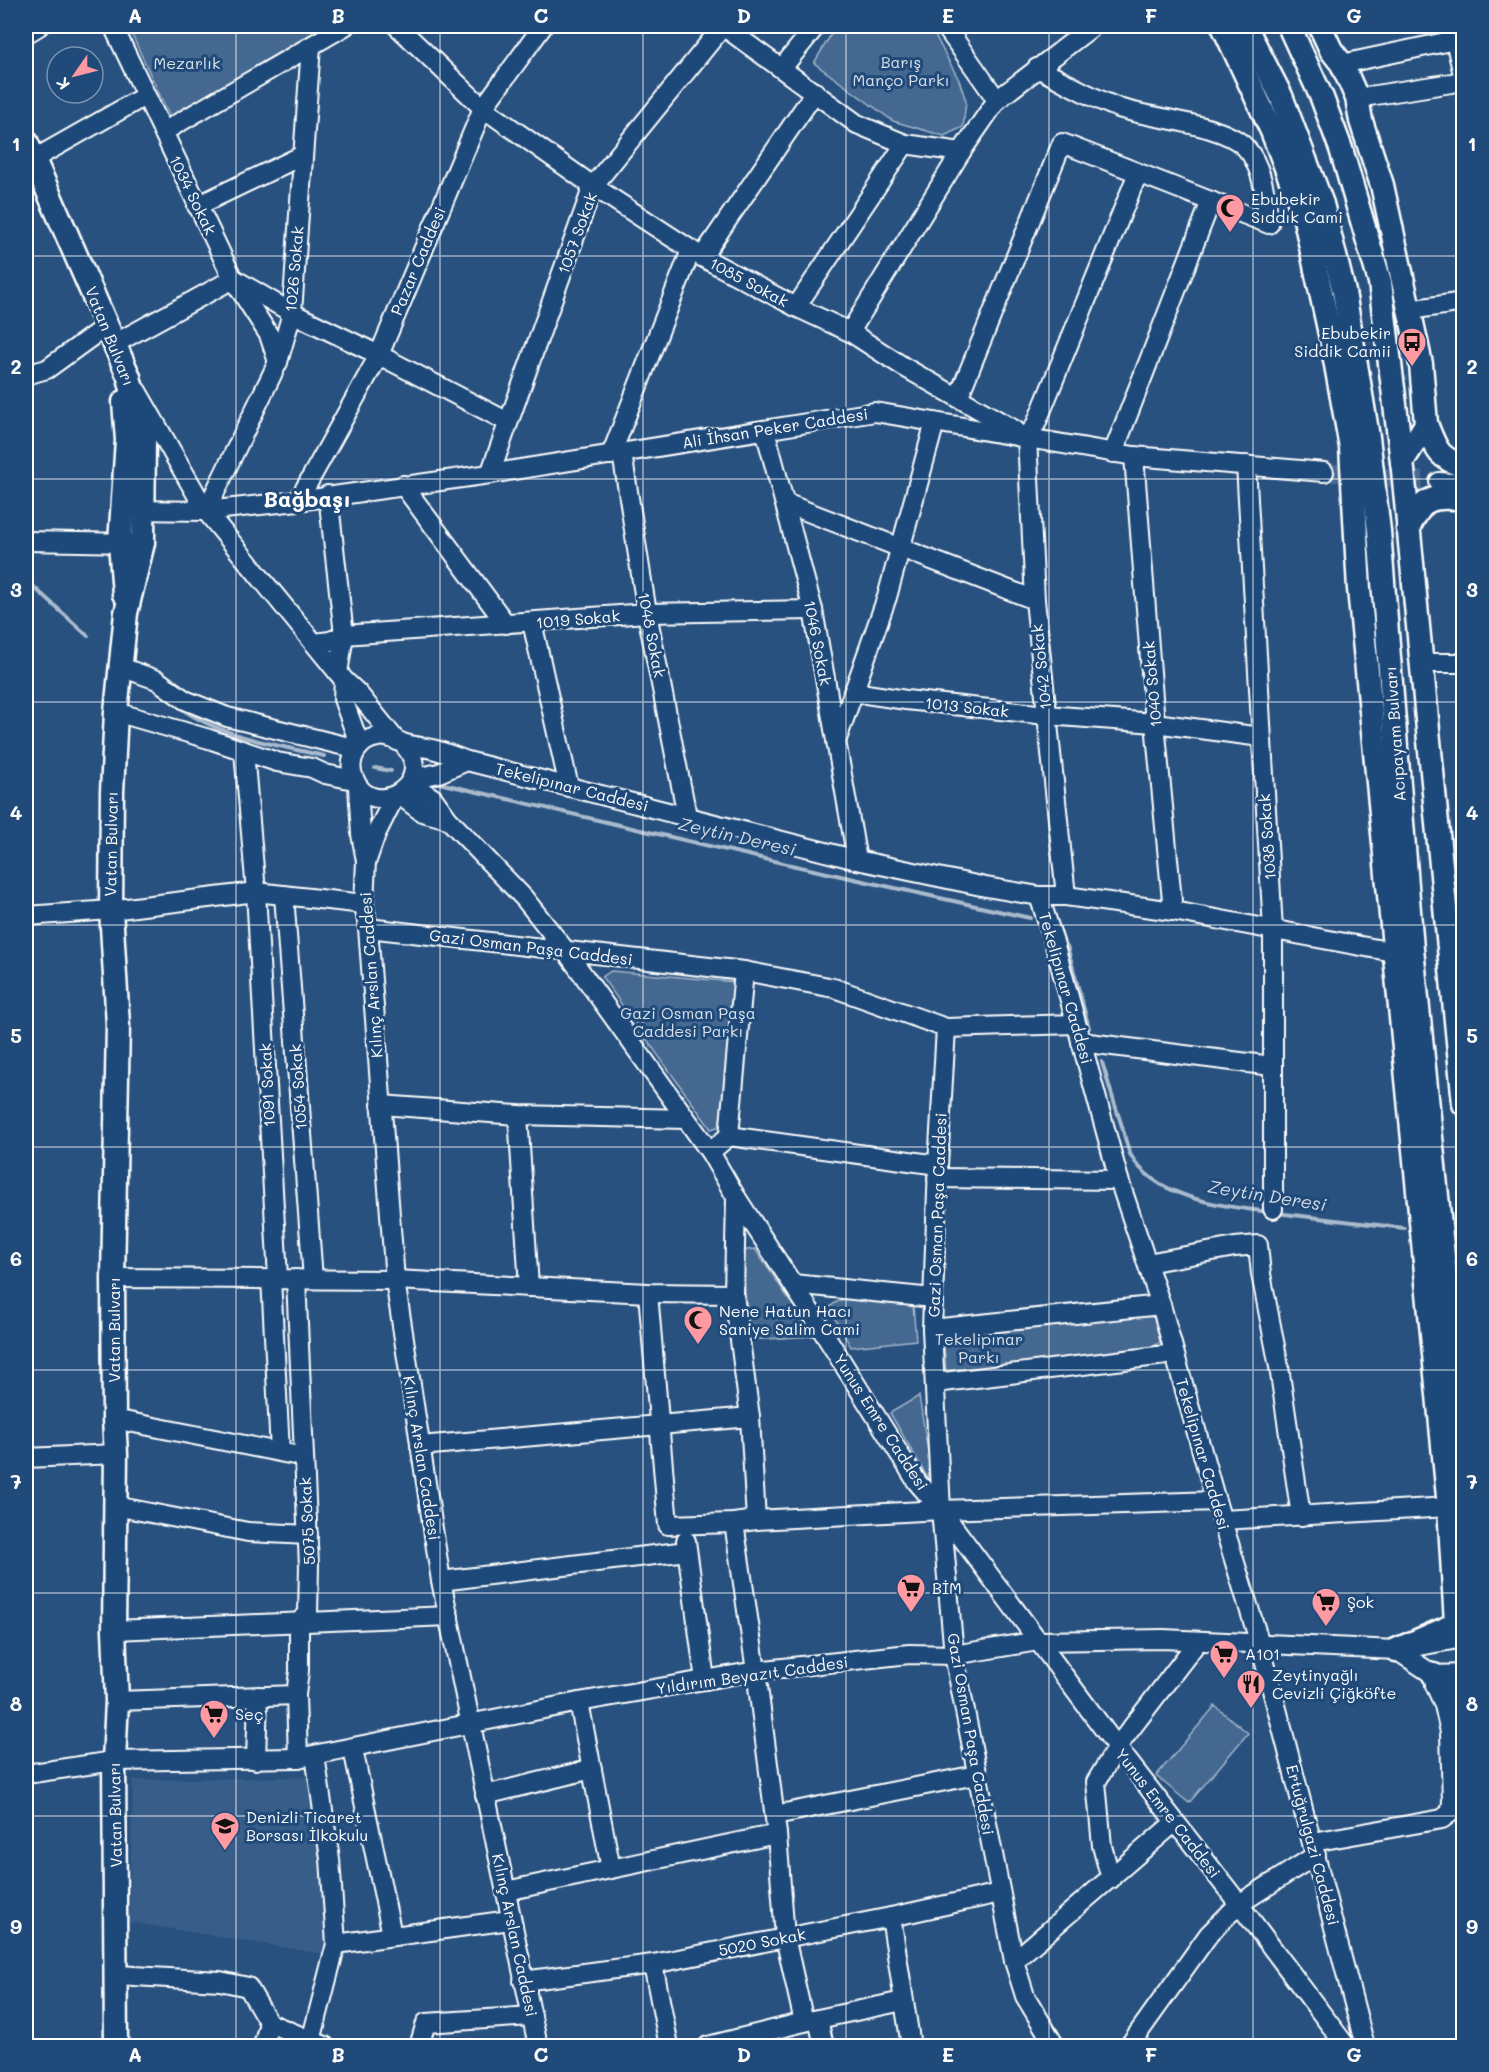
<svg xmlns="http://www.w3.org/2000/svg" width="1489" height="2072" font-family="Mali,sans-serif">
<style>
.built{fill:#375d88}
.green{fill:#446890;stroke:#a2b4c8;stroke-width:1.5}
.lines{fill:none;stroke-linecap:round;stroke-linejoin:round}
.stream{stroke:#aabbcd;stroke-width:4}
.minor-tunnel{stroke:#486b92;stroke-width:18;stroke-dasharray:18 9;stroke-linecap:butt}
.minor-casing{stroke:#fff;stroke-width:22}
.major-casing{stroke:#fff;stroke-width:27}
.minor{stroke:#1f4a7a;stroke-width:18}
.major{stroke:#1f4a7a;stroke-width:22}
.grid{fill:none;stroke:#fff;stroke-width:1.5;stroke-opacity:0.55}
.labels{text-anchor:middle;stroke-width:6;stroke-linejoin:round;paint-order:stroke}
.park-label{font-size:16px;fill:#dae1e9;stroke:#1f4a7a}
.street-label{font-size:16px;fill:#fff;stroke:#1f4a7a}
.poi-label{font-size:16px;fill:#fff;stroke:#1f4a7a;text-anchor:start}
.water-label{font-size:18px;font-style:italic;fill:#d4dde6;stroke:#1f4a7a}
.district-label{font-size:22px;font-weight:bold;fill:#fff;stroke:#1f4a7a}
.neatline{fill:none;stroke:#fff;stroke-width:2}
.grid-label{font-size:20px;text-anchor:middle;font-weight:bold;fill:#fff}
</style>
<rect width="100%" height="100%" fill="#28517f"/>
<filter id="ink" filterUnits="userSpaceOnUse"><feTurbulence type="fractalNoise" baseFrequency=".0167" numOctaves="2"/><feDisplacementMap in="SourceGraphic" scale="12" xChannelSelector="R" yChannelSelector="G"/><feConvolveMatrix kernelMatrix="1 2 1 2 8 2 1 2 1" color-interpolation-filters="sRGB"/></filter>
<g filter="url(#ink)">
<polygon class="built" points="310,1777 328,1938 323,1954 129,1922 133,1780"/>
<g class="green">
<polygon points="128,26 326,26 170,117"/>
<polygon points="836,26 930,26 959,80 966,101 963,127 944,136 893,121 814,63"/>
<polygon points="611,971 735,982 722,1121 717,1127 711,1129 602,977"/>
<polygon points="755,1249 814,1336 749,1340 742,1254 747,1250"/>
<polygon points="843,1299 913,1305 916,1340 851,1347 829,1308 835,1303"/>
<polygon points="1148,1314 1156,1320 1160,1342 1148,1350 946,1372 943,1332"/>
<polygon points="919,1396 931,1470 927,1477 890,1413"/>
<polygon points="1215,1706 1248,1733 1189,1803 1156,1776"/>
</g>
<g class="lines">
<g class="stream">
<polyline points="26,580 88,636"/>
<path d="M167,697C210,736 269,743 324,756"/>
<polyline points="375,768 391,771"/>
<polyline points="439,783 791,865 1030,918"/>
<polyline points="1067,946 1089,1028"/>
<path d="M1102,1062C1108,1082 1114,1103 1121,1123C1124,1133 1126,1144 1130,1154C1155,1199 1223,1206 1269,1212"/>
<polyline points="1276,1213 1404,1228"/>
</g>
<polyline class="minor-tunnel" points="1324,472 1439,482"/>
<g class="minor-casing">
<g id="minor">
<polyline points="113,26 233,279 269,335 278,362"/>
<polyline points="397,26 483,108 593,186 702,257 796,307 850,332 904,367 1015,430"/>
<polyline points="945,26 997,100"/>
<polyline points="1455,26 1455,40 1464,79"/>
<polyline points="26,34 39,26"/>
<polyline points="1342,64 1455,40"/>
<polyline points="782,68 816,26"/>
<polyline points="1357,98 1464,81"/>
<polyline points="163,132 345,26"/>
<polyline points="34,159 145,96"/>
<polyline points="197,206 303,155"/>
<polyline points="702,257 815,92"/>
<polyline points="236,280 292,313 379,355 508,422"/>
<polyline points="796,307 905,144"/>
<polyline points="1409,310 1464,302"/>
<polyline points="850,332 961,152 997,100 1093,26"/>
<polyline points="114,344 233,279"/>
<polyline points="26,375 47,369 98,332 108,330"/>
<polyline points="137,391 206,511 344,680 357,692 394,738"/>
<path d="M958,398L1062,143L1269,224C1266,200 1263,165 1245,147C1222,123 1151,119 1119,108C1091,98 1064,81 1037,68"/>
<polyline points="765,430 813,610 857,860"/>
<polyline points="1027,437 1035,600 1066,896"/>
<polyline points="1027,437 1036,424 1138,173"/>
<polyline points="622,453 647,613 687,816"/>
<polyline points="1113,453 1211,201"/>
<polyline points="611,455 691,250"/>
<polyline points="1134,456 1155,723 1173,911"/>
<polyline points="1246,465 1273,930 1273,1209"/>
<polyline points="490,474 593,186 723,26 857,124 905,144 961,152"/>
<polyline points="1439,482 1464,484"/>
<polyline points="403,485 506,624"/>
<polyline points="328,495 344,635 338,673"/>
<polyline points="298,501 379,355 483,108 543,26"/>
<polyline points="785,503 1035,600"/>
<polyline points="131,510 206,511 298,501 490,474 875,412 1134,456 1324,472"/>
<polyline points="206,511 278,362 292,313 311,46"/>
<polyline points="26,541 132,543"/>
<polyline points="532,622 569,787"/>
<polyline points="315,643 330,641 344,635 647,613 813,610"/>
<polyline points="1421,663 1464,663"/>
<polyline points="121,667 157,680 185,700 227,717 357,749"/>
<polyline points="344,680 343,699 360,746"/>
<polyline points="853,692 906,700 1046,715 1155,723 1261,737"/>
<polyline points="116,712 209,739 277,762 312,768 325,774 354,780"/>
<polyline points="837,739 887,597 935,422"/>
<path d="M401,742C443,782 371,824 354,778C350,769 351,759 356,751C361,743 369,738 378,737C387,735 393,739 400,742C410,746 422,747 432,749C444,752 456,757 467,761L857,860L986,887L1039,896H1066L1173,911L1393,952"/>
<polyline points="244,751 256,892 278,1278"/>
<polyline points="412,779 439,773 467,761"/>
<polyline points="410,783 433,798 448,819 524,898 566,951 710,1152 736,1197 812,1314 917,1482 941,1510 1117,1747 1239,1904 1346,2046"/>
<polyline points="358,787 361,834 366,861 364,904 368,928 395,1280 441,1581 538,2046"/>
<polyline points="398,794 422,812 448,819"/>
<polyline points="367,860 376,834 395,796"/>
<polyline points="284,895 313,1279"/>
<polyline points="1039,896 1054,942 1119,1180 1161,1305 1216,1501 1260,1644 1365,2046"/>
<polyline points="26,916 111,910 256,892 364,904"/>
<polyline points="368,928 744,971 834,988 946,1028 1076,1024"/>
<polyline points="1461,957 1464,956"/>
<polyline points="946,1028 938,1165 932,1329 941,1510 954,1655 1014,1961 1025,1996 1055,2046"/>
<polyline points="1081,1042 1272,1066"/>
<polyline points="381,1105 518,1115 686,1119"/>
<polyline points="518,1115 529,1287"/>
<polyline points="729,1136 744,971"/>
<polyline points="710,1152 729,1136 938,1165"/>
<polyline points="937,1178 1119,1180"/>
<polyline points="736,1197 734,1294 750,1417 756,1520"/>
<polyline points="1147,1263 1235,1247 1258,1245 1261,1274 1279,1367 1301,1516"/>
<polyline points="113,1278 395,1280 648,1293 734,1294"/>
<polyline points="271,1278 280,1452"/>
<polyline points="296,1279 309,1566 308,1614 299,1622 299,1671 296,1695 298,1758"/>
<polyline points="793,1284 933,1298"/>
<polyline points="648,1293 668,1525 734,1523 756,1520 941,1510 1216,1501"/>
<polyline points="932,1329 1161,1305"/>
<polyline points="935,1383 1174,1354"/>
<polyline points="114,1419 304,1457"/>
<polyline points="420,1446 750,1417"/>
<polyline points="26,1458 116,1454"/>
<polyline points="115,1506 248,1532 308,1535"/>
<polyline points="1222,1520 1449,1507"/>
<polyline points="734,1523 756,1671 777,1834 785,1937 804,2022"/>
<polyline points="686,1541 705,1680"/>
<polyline points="441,1581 687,1551"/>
<polyline points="114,1630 449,1616"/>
<polyline points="1396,1650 1434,1675 1464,1674"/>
<polyline points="117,1701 296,1695"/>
<polyline points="579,1702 611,1869"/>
<polyline points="353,1749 392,1935"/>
<polyline points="256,1760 258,1696"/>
<polyline points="26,1774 114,1761 298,1758 579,1702 756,1671 909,1654 954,1655 1038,1641 1163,1639 1396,1650 1464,1638"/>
<polyline points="485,1795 592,1769"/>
<polyline points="775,1815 976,1775"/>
<polyline points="1313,1842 1442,1819 1450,1813 1452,1803 1450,1732 1444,1705 1435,1685 1434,1675"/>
<polyline points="1111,1879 1102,1846 1096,1782 1117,1747 1198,1641"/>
<polyline points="506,1891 777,1834"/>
<polyline points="891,1917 911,2046"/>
<polyline points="336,1944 510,1920"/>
<polyline points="1014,1961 1174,1823"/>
<polyline points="653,1964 669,2046"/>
<polyline points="117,1975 220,1981 248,1987 269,2023"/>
<polyline points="523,1981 653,1964 891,1917 1000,1893"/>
<polyline points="818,2019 824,2046"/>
<polyline points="269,2023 325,2046"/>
<polyline points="311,2041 336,1944 330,1859 315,1755"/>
<polyline points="263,2046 269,2023"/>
<polyline points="419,2046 426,2023 532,2016"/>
<polyline points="708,2046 804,2022 903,2001"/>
<polyline points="1129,2046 1209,1934 1239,1904 1316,1855"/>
</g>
</g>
<g class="major-casing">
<g id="major">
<polyline points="1223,26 1272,131 1304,215 1332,343 1351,447 1359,589 1449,1507 1456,1623"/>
<polyline points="1245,26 1281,96 1322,204 1344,292 1368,437 1379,531 1412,949 1464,1463"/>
<polyline points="1289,26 1322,98 1341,149 1380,282 1403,470 1464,1104"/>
<polyline points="1320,26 1331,50 1342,64 1357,98 1361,121 1382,185 1421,364 1426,424 1402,462"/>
<polyline points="26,141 129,377 144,439 143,543 126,613 116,712 112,792 111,910 118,1025 113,1278 114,1419 116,1454 114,1630 117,1701 114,1761 116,2046"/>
<polyline points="124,402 127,440 120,543 124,594"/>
<path d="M1426,424C1436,448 1437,458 1464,466"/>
<path d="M1408,529C1423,498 1430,495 1464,499"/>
<polyline points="1396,1650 1445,1629 1456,1623 1464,1611"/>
<polyline points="1434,1675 1464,1697"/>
</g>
</g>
<use href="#minor" class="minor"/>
<use href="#major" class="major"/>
</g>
</g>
<path class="grid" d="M236,26V2046M440,26V2046M643,26V2046M846,26V2046M1049,26V2046M1253,26V2046M26,256H1464M26,479H1464M26,702H1464M26,925H1464M26,1147H1464M26,1370H1464M26,1593H1464M26,1816H1464"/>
<defs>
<g id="mosque-pin" transform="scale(1.5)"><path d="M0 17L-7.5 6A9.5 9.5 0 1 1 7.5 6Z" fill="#ff9aa2" stroke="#1f4a7a"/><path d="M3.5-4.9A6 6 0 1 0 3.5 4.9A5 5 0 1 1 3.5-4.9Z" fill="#111"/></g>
<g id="bus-pin" transform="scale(1.5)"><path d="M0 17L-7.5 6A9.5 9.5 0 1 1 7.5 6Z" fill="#ff9aa2" stroke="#1f4a7a"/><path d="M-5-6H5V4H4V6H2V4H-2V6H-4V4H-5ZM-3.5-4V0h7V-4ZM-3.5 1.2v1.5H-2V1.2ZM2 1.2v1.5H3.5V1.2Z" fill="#111"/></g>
<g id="supermarket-pin" transform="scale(1.5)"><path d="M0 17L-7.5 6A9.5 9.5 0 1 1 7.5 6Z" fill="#ff9aa2" stroke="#1f4a7a"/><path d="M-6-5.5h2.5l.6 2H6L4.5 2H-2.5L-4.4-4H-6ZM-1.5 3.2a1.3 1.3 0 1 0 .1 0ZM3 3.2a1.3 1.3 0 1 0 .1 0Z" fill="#111"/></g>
<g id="restaurant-pin" transform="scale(1.5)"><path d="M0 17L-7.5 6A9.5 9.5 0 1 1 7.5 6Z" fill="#ff9aa2" stroke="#1f4a7a"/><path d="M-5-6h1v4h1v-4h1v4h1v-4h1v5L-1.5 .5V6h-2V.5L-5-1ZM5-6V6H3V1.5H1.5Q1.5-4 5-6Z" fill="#111"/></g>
<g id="school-pin" transform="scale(1.5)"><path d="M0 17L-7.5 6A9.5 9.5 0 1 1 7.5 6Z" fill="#ff9aa2" stroke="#1f4a7a"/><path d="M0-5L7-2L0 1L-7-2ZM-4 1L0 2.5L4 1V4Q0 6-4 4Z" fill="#111"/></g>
</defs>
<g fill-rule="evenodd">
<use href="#mosque-pin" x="1230" y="208"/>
<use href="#bus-pin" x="1412" y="342"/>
<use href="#mosque-pin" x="698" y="1320"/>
<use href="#supermarket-pin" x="911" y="1588"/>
<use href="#supermarket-pin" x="1326" y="1602"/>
<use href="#supermarket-pin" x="1224" y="1654"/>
<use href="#restaurant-pin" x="1251" y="1684"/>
<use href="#supermarket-pin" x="214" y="1714"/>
<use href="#school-pin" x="225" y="1826"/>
</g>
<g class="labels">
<g class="park-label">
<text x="901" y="68">Barış<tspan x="901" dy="18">Manço Parkı</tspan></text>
<text x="187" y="69">Mezarlık</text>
<text x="688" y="1019">Gazi Osman Paşa<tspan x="688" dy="18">Caddesi Parkı</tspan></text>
<text x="979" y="1345">Tekelipınar<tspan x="979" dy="18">Parkı</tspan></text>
</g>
<g class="street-label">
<text transform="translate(193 195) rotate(64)" y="6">1034 Sokak</text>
<text transform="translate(577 233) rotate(-70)" y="6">1057 Sokak</text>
<text transform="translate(418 261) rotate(-67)" y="6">Pazar Caddesi</text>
<text transform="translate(294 269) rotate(-85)" y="6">1026 Sokak</text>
<text transform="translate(749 282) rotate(28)" y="6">1085 Sokak</text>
<text transform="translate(110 336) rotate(68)" y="6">Vatan Bulvarı</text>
<text transform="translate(775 428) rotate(-9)" y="6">Ali İhsan Peker Caddesi</text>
<text transform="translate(578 619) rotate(-5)" y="6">1019 Sokak</text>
<text transform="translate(652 635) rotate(79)" y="6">1048 Sokak</text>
<text transform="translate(818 643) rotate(79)" y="6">1046 Sokak</text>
<text transform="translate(1041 667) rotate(-96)" y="6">1042 Sokak</text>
<text transform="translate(1152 684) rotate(-95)" y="6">1040 Sokak</text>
<text transform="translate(967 707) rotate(6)" y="6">1013 Sokak</text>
<text transform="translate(1395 734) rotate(-94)" y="6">Acıpayam Bulvarı</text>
<text transform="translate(572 787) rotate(14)" y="6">Tekelipınar Caddesi</text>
<text transform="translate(1267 837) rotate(-94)" y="6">1038 Sokak</text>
<text transform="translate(111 844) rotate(-89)" y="6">Vatan Bulvarı</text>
<text transform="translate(531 947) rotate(7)" y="6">Gazi Osman Paşa Caddesi</text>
<text transform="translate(371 975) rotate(-94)" y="6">Kılınç Arslan Caddesi</text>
<text transform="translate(1066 988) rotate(74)" y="6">Tekelipınar Caddesi</text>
<text transform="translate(267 1085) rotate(-93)" y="6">1091 Sokak</text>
<text transform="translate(298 1087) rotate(-94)" y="6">1054 Sokak</text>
<text transform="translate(937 1215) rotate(-88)" y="6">Gazi Osman Paşa Caddesi</text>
<text transform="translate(114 1330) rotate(-90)" y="6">Vatan Bulvarı</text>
<text transform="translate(881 1422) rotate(57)" y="6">Yunus Emre Caddesi</text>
<text transform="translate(1203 1454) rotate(74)" y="6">Tekelipınar Caddesi</text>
<text transform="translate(422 1458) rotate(81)" y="6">Kılınç Arslan Caddesi</text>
<text transform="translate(307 1521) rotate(-93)" y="6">5075 Sokak</text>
<text transform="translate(752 1675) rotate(-8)" y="6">Yıldırım Beyazıt Caddesi</text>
<text transform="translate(971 1734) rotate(80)" y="6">Gazi Osman Paşa Caddesi</text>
<text transform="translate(1168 1813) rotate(52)" y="6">Yunus Emre Caddesi</text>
<text transform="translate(115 1815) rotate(-91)" y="6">Vatan Bulvarı</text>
<text transform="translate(1313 1845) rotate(75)" y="6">Ertuğrulgazi Caddesi</text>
<text transform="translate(515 1935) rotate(78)" y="6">Kılınç Arslan Caddesi</text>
<text transform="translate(762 1942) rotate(-11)" y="6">5020 Sokak</text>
</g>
<g class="poi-label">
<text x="1251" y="205">Ebubekir<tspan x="1251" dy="18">Sıddık Cami</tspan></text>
<text x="1391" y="339" text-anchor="end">Ebubekir<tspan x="1391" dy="18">Siddik Camii</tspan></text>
<text x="719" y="1317">Nene Hatun Hacı<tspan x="719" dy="18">Saniye Salim Cami</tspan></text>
<text x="932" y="1594">BİM</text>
<text x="1347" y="1608">Şok</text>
<text x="1245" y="1660">A101</text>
<text x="1272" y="1681">Zeytinyağlı<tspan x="1272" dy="18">Cevizli Çiğköfte</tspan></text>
<text x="235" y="1720">Seç</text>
<text x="246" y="1823">Denizli Ticaret<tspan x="246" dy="18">Borsası İlkokulu</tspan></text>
</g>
<g class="water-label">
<text transform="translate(737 837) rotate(13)" y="6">Zeytin Deresi</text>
<text transform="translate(1267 1196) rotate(9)" y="6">Zeytin Deresi</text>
</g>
<g class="district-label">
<text x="307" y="507">Bağbaşı</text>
</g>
</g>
<rect width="1489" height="2072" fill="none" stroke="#1f4a7a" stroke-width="66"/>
<g transform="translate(75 75) rotate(235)"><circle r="28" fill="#1f4a7a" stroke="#7992af" stroke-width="1.5"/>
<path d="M0-4.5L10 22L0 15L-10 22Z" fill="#ff9aa2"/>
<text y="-9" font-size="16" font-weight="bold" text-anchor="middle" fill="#ffffff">K</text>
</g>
<rect x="33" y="33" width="1423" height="2006" class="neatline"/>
<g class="grid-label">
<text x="135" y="23">A</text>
<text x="338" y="23">B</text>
<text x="541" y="23">C</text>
<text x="744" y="23">D</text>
<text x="948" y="23">E</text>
<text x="1151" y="23">F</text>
<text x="1354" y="23">G</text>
<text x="16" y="151">1</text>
<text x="1472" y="151">1</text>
<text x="16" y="374">2</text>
<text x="1472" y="374">2</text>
<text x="16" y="597">3</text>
<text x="1472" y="597">3</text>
<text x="16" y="820">4</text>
<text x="1472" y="820">4</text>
<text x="16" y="1043">5</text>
<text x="1472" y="1043">5</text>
<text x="16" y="1266">6</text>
<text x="1472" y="1266">6</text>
<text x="16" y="1489">7</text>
<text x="1472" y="1489">7</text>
<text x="16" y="1711">8</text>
<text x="1472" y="1711">8</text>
<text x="16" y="1934">9</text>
<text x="1472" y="1934">9</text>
<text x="135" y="2062">A</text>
<text x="338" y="2062">B</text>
<text x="541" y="2062">C</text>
<text x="744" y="2062">D</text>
<text x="948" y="2062">E</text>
<text x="1151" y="2062">F</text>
<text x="1354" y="2062">G</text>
</g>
</svg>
